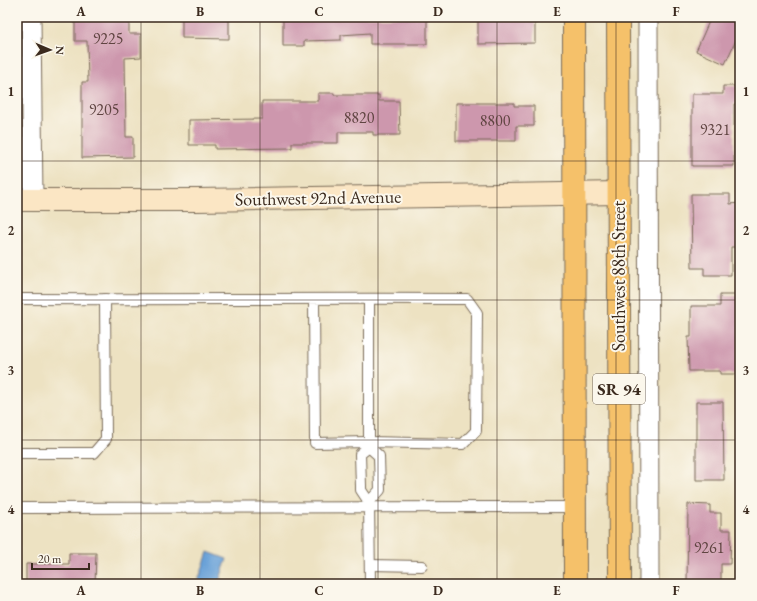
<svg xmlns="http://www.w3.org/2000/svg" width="757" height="601" font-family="'EB Garamond',serif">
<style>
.water{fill:#69a1d8;stroke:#52667b}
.building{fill:#cd97ad}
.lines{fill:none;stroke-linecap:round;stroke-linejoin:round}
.lane-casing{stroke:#796a57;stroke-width:12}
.street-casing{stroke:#796a57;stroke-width:21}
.secondary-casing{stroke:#796a57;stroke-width:24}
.primary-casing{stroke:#796a57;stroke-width:24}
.lane{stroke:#fff;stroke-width:10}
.street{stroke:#fff;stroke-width:19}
.secondary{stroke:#fbe6c4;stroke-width:22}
.primary{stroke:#f5c16b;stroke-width:22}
.grid{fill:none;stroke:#3b2a1e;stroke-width:1;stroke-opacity:0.55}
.labels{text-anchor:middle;stroke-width:4;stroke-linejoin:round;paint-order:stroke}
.number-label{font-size:16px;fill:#604542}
.shield{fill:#fbf7ec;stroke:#75685c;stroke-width:1}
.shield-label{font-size:17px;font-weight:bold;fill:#3b2a1e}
.street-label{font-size:18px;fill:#3b2a1e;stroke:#fbf7ec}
.neatline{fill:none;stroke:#3b2a1e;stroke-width:1.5}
.grid-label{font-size:13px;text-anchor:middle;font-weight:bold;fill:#3b2a1e}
</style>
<rect width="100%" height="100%" fill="#fbf7ec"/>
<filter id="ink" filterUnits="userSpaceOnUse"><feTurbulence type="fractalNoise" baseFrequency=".025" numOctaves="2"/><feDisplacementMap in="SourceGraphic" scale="8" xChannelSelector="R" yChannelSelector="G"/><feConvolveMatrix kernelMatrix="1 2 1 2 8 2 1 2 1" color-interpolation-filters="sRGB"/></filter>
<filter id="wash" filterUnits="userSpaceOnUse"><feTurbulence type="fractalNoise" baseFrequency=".012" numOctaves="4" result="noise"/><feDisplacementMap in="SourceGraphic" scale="16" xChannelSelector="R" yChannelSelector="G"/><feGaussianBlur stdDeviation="0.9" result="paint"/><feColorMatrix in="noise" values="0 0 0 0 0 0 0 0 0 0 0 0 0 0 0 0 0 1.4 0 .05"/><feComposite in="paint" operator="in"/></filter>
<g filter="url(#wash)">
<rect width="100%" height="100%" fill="#ede2c2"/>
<polygon class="water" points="208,552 227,559 218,584 197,584"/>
<g id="blocks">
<g class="building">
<polygon points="75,17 129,17 129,34 141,34 141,57 125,58 126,137 133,137 133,157 82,158 82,82 88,82 87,41 75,41"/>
<polygon points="182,17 229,17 229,39 182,38"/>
<polygon points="283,17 427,17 427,44 370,44 370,33 341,35 341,40 304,41 304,46 283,46"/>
<polygon points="478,17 535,17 535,43 478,44"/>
<polygon points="711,17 740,17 740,31 725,64 696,51"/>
<polygon points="723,86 740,86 740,104 734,104 734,166 692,166 692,94 723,94"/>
<polygon points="318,93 334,93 334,95 379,95 379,101 399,101 400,135 373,135 373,132 338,132 338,143 292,143 292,148 215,149 215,145 189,145 189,120 262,119 262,101 318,101"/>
<polygon points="456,103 514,103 514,106 534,106 534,126 516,126 516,141 456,141"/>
<polygon points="691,194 730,194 730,204 740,203 740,247 731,247 731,275 704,275 704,268 692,268"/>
<polygon points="720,295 740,295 740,374 720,374 720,371 689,371 688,337 691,337 691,306 720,306"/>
<polygon points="696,402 723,402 724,480 696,480"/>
<polygon points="688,504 710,505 710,513 721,513 721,530 731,530 730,564 721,564 721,584 687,584"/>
<polygon points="69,553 96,553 95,584 26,584 26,564 69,564"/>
</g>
</g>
</g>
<g filter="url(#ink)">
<use href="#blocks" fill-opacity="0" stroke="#796a57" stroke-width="1"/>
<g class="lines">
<g class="lane-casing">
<g id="lane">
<path d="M17,299C167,300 317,298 467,299L477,313L476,431L463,444L369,442L315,443L314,299"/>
<polyline points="369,447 360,454 361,486 361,490 369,502 370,584"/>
<polyline points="17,453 94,453 106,439 105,299"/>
<polyline points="369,502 380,490 379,456 369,447 369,299"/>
<polyline points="17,508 575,507"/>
<polyline points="370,565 422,566"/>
</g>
</g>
<g class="street-casing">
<g id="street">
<polyline points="31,17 33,200"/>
<polyline points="648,17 649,584"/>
</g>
</g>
<g class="secondary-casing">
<polyline id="secondary" points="17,200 196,200 619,193"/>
</g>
<g class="primary-casing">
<g id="primary">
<polyline points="574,17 575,584"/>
<polyline points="618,17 620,584"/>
</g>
</g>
<use href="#lane" class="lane"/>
<use href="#street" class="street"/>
<use href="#secondary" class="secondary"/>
<use href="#primary" class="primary"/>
</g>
</g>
<path class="grid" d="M141,17V584M260,17V584M378,17V584M497,17V584M616,17V584M17,161H740M17,300H740M17,440H740"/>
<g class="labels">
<g class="number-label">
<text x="108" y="44">9225</text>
<text x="104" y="115">9205</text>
<text x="359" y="123">8820</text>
<text x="495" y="126">8800</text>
<text x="715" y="135">9321</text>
<text x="709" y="553">9261</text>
</g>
<rect class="shield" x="593" y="374" width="52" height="30" rx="3"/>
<g class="shield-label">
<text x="619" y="395">SR 94</text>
</g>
<g class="street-label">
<text transform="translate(318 198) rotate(-1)" y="6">Southwest 92nd Avenue</text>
<text transform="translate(619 276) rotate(-90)" y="6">Southwest 88th Street</text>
</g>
</g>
<rect width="757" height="601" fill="none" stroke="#fbf7ec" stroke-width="44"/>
<g transform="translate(50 50) rotate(92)" stroke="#fbf7ec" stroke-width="3" paint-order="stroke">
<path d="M0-3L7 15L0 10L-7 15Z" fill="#3b2a1e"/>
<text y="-6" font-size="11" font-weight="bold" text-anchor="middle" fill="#3b2a1e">N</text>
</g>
<path d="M32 563v6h57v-6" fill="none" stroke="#3b2a1e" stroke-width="2"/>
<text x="38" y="563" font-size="12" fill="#3b2a1e" stroke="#fbf7ec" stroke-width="3" paint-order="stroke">20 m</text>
<rect x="22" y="22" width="713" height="557" class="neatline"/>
<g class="grid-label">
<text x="81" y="16">A</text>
<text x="200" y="16">B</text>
<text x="319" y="16">C</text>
<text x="438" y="16">D</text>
<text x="557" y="16">E</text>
<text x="676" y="16">F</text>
<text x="11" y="96">1</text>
<text x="746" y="96">1</text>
<text x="11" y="235">2</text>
<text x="746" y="235">2</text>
<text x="11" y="375">3</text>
<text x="746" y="375">3</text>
<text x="11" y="514">4</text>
<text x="746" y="514">4</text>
<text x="81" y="595">A</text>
<text x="200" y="595">B</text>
<text x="319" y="595">C</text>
<text x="438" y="595">D</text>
<text x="557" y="595">E</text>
<text x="676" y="595">F</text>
</g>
</svg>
